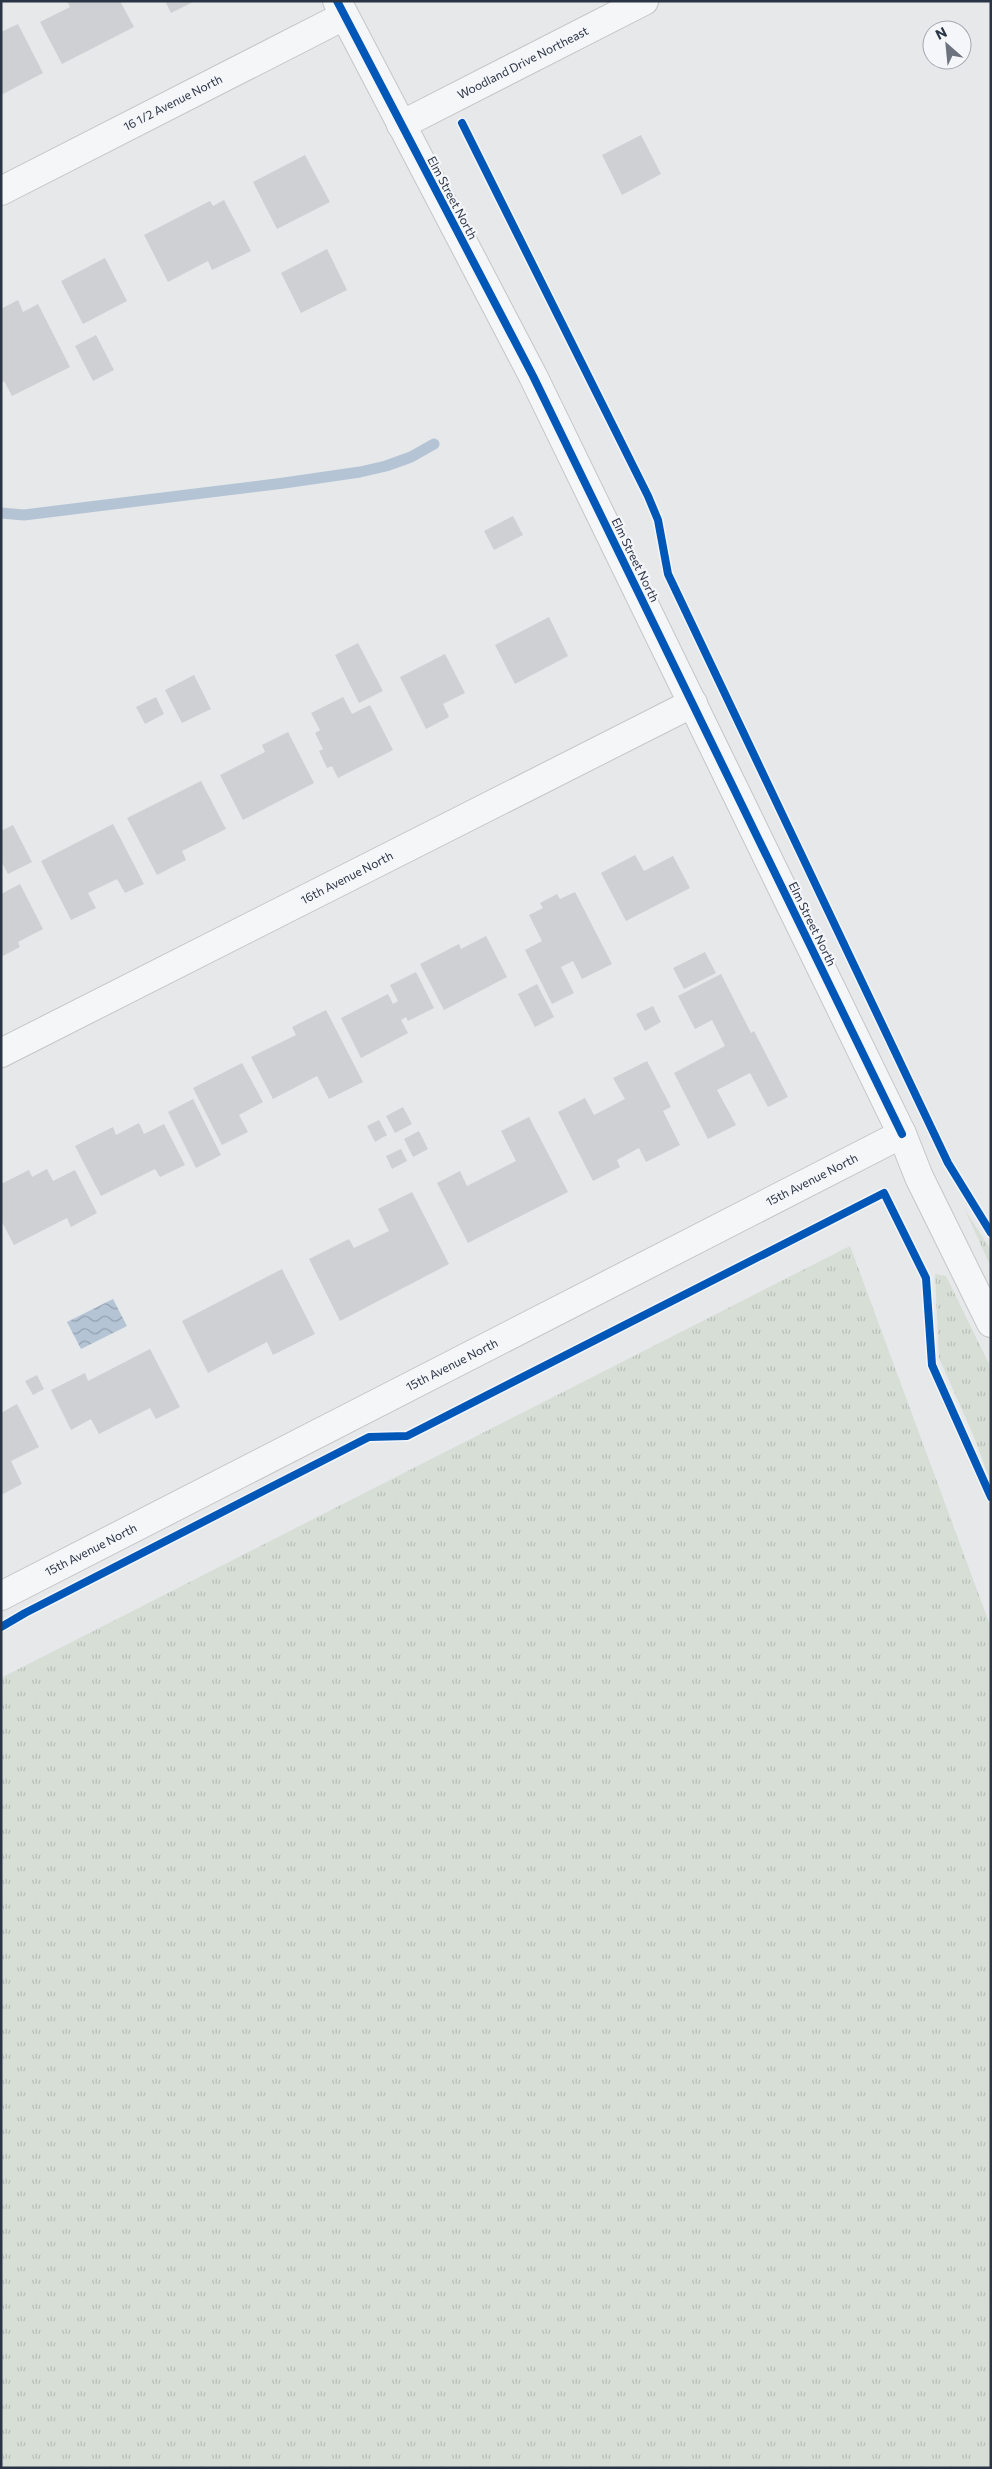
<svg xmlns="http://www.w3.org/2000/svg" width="992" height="2469" font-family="Commissioner,sans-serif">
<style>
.grass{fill:url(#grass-tufts)}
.water{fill:url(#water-waves)}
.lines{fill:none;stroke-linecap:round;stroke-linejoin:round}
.stream{stroke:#b4c4d5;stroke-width:11}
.building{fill:#ced0d3}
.minor-casing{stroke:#c4c6c8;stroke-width:30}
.minor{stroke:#f5f6f7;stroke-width:28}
.cycleway-casing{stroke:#f4f6f9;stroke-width:11}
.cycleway{stroke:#0057b8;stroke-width:8}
.labels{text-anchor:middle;stroke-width:4.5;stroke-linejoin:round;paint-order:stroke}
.street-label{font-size:12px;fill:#2b3445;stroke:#f4f6f9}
</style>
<defs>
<pattern id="grass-tufts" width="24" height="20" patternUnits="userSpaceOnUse" patternTransform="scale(1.25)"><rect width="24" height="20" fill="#d6ded6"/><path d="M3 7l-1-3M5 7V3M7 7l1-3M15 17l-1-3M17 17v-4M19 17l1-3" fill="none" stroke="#b8bfb9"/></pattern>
<pattern id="water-waves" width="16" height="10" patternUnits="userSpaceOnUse" patternTransform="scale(1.25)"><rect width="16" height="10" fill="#b4c4d5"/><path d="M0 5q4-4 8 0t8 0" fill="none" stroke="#93a0af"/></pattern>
</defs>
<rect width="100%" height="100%" fill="#e6e8ea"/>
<g class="grass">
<polygon points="965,1210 991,1250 991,1267"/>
<polygon points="850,1246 991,1628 991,2468 1,2468 1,1678"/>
<polygon points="935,1274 946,1276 991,1368 991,1483 974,1437 939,1358"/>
</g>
<polygon class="water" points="113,1299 127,1326 81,1349 67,1322"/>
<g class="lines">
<polyline class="stream" points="1,513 24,515 284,483 360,472 386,466 411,457 434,444"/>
</g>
<g class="building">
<polygon points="67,1 120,1 134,27 62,64 40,22 70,7"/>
<polygon points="165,1 195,1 171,13"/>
<polygon points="18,24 43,73 1,95 1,32"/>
<polygon points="641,135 661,174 622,195 602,155"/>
<polygon points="305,155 330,202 277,229 253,182"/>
<polygon points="224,200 251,251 212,270 208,261 168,282 144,235 210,201 213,206"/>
<polygon points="327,249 347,290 301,313 281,273"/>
<polygon points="105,258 127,301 83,324 61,281"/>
<polygon points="18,300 23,312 38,304 70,367 12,396 4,381 1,383 1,309"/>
<polygon points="96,335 114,370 93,381 75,346"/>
<polygon points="513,516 523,535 494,550 484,531"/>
<polygon points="549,617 568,656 515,684 495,645"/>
<polygon points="358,643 383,691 359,703 335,655"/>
<polygon points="445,654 465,693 443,704 449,717 426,729 400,677"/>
<polygon points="194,675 211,709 182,723 165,690"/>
<polygon points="156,697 164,714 145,724 136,707"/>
<polygon points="343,697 352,714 370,705 393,750 338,778 332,766 327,768 319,751 323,749 315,733 320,730 311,713"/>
<polygon points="288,732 314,783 243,820 220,775 265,752 262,745"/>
<polygon points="201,781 226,829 182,851 186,860 157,875 127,818"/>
<polygon points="113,824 144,884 125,893 117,879 88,893 96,908 71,920 41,861"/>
<polygon points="13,825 32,862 8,874 1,861 1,831"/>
<polygon points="635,855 644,871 673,856 690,888 626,921 601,873"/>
<polygon points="20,884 43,929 18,942 20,947 1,957 1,894"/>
<polygon points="575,892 612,964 582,979 573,961 561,967 574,993 552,1004 525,950 542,941 529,915 543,908 540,903 557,894 560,899"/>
<polygon points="486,936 507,977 444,1010 420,964 459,944 461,949"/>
<polygon points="705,952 716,973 684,989 673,968"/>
<polygon points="416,972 434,1008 408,1021 406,1017 401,1020 408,1033 361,1058 341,1018 388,994 393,1004 398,1001 390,985"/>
<polygon points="721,974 751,1033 754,1031 788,1097 768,1107 750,1073 717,1090 736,1125 708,1139 674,1073 725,1046 712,1020 695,1029 678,996"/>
<polygon points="537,984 554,1017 535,1027 518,994"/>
<polygon points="653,1006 661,1022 645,1031 636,1014"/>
<polygon points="326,1010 363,1082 329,1099 317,1076 273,1099 251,1057 296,1035 292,1027"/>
<polygon points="647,1061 671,1107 663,1111 680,1145 646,1162 639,1148 617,1160 620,1167 593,1181 558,1112 585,1098 594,1115 625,1099 613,1078"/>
<polygon points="242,1063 263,1102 239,1115 248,1132 222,1145 193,1088"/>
<polygon points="193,1099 221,1155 196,1168 168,1112"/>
<polygon points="403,1107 412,1124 395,1133 386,1116"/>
<polygon points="529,1117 568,1192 468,1243 437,1183 460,1171 467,1186 516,1161 501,1131"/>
<polygon points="379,1120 387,1135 375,1142 367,1126"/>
<polygon points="139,1123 144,1134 164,1124 185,1165 160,1177 155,1169 101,1196 75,1146 113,1127 116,1135"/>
<polygon points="419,1131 428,1149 413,1157 404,1139"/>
<polygon points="401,1149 407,1161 392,1169 386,1156"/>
<polygon points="47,1169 53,1181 75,1170 97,1213 71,1227 67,1218 14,1245 1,1220 1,1184 29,1170 32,1177"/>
<polygon points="412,1192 449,1264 340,1321 309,1259 349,1239 354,1248 389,1231 378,1209"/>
<polygon points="282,1269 315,1334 273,1355 267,1342 208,1373 182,1321"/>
<polygon points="150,1349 180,1407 156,1419 150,1408 99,1434 91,1419 71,1430 51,1390 85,1373 88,1381"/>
<polygon points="37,1375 44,1389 33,1395 25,1381"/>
<polygon points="17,1404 39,1447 11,1461 22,1484 1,1495 1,1413"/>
</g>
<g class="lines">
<g class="minor-casing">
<g id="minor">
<polyline points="337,1 533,376 902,1134 919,1177 991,1323"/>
<polyline points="401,125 644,1"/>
<polyline points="1,191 344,16"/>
<polyline points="1,1053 693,703"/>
<polyline points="1,1596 902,1134"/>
</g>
</g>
<use href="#minor" class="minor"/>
<g class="cycleway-casing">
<g id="cycleway">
<polyline points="337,1 533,376 902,1134"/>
<polyline points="462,123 648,496 658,520 668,574 948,1163 991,1233"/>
<polyline points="1,1627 25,1613 369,1437 407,1436 884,1193 926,1278 932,1365 991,1497"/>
</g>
</g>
<use href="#cycleway" class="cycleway"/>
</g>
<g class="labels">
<g class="street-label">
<text transform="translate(523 63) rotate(-27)" y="4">Woodland Drive Northeast</text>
<text transform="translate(173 103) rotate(-27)" y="4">16 1/2 Avenue North</text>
<text transform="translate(452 198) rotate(62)" y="4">Elm Street North</text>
<text transform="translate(635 560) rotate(64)" y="4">Elm Street North</text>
<text transform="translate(347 878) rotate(-27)" y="4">16th Avenue North</text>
<text transform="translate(812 924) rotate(64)" y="4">Elm Street North</text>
<text transform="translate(812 1180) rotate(-27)" y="4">15th Avenue North</text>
<text transform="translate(452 1365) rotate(-27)" y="4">15th Avenue North</text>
<text transform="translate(91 1550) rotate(-27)" y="4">15th Avenue North</text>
</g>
</g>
<rect width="992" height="2469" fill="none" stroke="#2b3445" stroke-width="5"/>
<g transform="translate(947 45) rotate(333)"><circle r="24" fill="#f4f6f9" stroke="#a4a8b1"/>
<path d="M0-4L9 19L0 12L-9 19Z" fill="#6c737f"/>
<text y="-8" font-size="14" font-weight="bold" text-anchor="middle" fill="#2b3445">N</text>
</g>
</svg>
